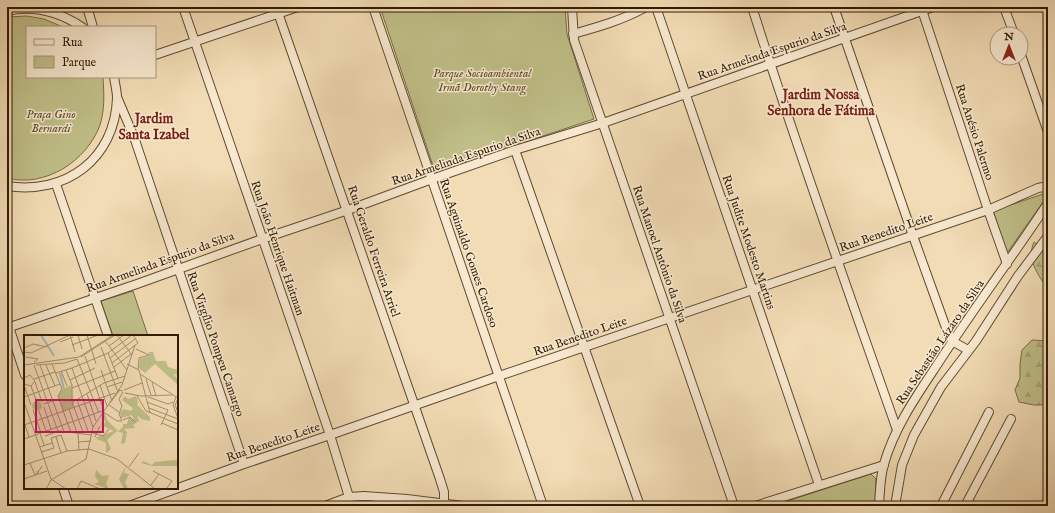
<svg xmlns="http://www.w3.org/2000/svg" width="1055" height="513" font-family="'IM FELL English',serif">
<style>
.forest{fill:url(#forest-firs);stroke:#786d46}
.park{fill:#c0bf89;stroke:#786d46}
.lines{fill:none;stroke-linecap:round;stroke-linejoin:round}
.minor-casing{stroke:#604b2f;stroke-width:10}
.minor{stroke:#f7e8cf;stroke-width:8}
.labels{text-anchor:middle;stroke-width:3;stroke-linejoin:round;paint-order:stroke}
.street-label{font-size:12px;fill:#301b02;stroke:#f7e8cf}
.park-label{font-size:12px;font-style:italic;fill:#5b4c2a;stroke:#f7e8cf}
.quarter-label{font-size:14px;font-weight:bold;fill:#7a1f14;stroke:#f7e8cf}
.inset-river{fill:none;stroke:#a1b8b9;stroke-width:2}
.inset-road{fill:none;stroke:#a48f6d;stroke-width:1}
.view{fill:#c2185b;fill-opacity:0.15;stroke:#c2185b;stroke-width:2}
.inset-edge{fill:none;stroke:#301b02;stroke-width:2}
</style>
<defs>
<pattern id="forest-firs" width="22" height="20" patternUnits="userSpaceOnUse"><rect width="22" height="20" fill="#c0bf89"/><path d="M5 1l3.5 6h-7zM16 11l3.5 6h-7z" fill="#a5a475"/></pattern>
</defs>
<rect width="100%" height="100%" fill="#f2dcb5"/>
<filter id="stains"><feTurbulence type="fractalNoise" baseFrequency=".005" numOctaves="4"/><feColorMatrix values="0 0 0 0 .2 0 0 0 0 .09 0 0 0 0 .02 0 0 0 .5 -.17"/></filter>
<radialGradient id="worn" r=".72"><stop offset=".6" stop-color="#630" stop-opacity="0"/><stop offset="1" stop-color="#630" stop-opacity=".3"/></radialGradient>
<g class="forest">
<path d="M1034,242L1048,252V289C1038,275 1026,259 1034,242Z"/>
<polygon points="1032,340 1048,341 1048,405 1034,405 1019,402 1015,390 1020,378 1020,364 1022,350"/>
</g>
<g class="park">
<polygon points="380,7 565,7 567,34 594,119 435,172"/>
<path d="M27,16L44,19L63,27H27V77H103C104,94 105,109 100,125C87,161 45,188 7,178V17Z"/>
<polygon points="1046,193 1048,193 1048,195 1007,253 993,211"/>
<polygon points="133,291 148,336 113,336 101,301"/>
<polygon points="871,474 876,479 875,506 772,506"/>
</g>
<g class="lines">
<g class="minor-casing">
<g id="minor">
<polyline points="87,7 93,27"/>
<polyline points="183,7 330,435 349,497"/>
<polyline points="276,7 440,479 444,492 444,504"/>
<polyline points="373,7 543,506"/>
<polyline points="572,7 574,40 734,506"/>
<polyline points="656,7 819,485"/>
<path d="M752,7C797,149 848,290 897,430"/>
<polyline points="834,7 913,236 945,325 952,341 968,350"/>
<polyline points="921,7 988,210 1007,264"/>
<polyline points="1004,7 1014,34"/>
<path d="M7,11C34,5 59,12 82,27"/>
<path d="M573,34C598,27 623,20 646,7"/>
<polyline points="155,55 298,7"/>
<polyline points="1021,55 1048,132"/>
<polyline points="117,97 134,137 244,464"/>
<polyline points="515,150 640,506"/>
<polyline points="56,184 108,336"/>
<path d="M7,186C66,195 115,159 117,98C117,91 115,84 114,77"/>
<polyline points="7,321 25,375"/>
<polyline points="7,328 137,284 262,239 348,210 432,179 515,150 603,123 933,7"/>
<polyline points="63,488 69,506"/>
<polyline points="129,506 244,464 330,435 499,376 988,210 1038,188 1048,186"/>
<polyline points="325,506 349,497 364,496 407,499 463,506"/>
<polyline points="755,506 884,465"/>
<path d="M879,506C880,492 880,477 884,464C894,429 915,398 935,368C971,312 1011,259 1048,203"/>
<polyline points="895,506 902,465 914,435 941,387 976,341 1018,276 1048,236"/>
<polyline points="941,506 989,412"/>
<polyline points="965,506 1011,419"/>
<polyline points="1045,506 1048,500"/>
</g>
</g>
<use href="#minor" class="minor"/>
</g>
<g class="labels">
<g class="street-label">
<text transform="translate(772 51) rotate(-19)" y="4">Rua Armelinda Espurio da Silva</text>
<text transform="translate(975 132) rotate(72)" y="4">Rua Anésio Palermo</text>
<text transform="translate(466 156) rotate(-19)" y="4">Rua Armelinda Espurio da Silva</text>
<text transform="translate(886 232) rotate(-19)" y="4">Rua Benedito Leite</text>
<text transform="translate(749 242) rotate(71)" y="4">Rua Judite Modesto Martins</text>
<text transform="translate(278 248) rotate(71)" y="4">Rua João Henrique Haitman</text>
<text transform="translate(374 251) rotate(71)" y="4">Rua Geraldo Ferreira Arriel</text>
<text transform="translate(469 253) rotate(71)" y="4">Rua Aguinaldo Gomes Cardoso</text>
<text transform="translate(660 254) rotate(71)" y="4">Rua Manoel Antônio da Silva</text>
<text transform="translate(160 262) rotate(-20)" y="4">Rua Armelinda Espurio da Silva</text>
<text transform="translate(580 336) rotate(-19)" y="4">Rua Benedito Leite</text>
<text transform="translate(940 342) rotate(-56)" y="4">Rua Sebastião Lázaro da Silva</text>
<text transform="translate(216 344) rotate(71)" y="4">Rua Virgílio Pompeu Camargo</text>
<text transform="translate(273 442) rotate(-19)" y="4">Rua Benedito Leite</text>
</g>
<g class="park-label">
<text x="482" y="77">Parque Socioambiental<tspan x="482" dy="14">Irmã Dorothy Stang</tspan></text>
<text x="51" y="118">Praça Gino<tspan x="51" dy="14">Bernardi</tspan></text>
</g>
<g class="quarter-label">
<text x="821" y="99">Jardim Nossa<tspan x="821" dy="16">Senhora de Fátima</tspan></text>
<text x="154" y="123">Jardim<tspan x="154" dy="16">Santa Izabel</tspan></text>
</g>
</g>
<g transform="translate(24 335)">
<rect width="154" height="154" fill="#f2dcb5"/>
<path d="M125,17H129L132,26H142L144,32L154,35V40L149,39L154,44V50L131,29L121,38L115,33L116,24L125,21ZM101,61L104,64L112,61L114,67L113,70L126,82V86L117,84L113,80L115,86L109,90L111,93L100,94L103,97L101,108L97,109L99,98L93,96L83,105L87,114L82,118V108L71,103L90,96L77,90L78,86L82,89L78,80L81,78L83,85L94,96L99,92V89H103L105,82L110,85L108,80L97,83L96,78L99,74L107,76L109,73L98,65ZM151,125L154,126V131H128L117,128L119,126L128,130L131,127ZM102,131L100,138L105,139L101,147L104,154H100L95,144ZM72,135L78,141L85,140L82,149L85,154L70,149L75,147L71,141Z" fill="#c0bf89"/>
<path d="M47,50L50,72L39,76L34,60L38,55ZM8 71a5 5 0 1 1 10 0a5 5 0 1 1-10 0Z" fill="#c0bf89"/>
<path class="inset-river" d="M17,0L30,21M36,38L40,54"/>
<path class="inset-road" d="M46,0L51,17M54,0L58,14M63,0L72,29M93,0L108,20M36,7L49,2M82,7L103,35M48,10L74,0M85,11L100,0M77,12L93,55L99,56M0,13L9,9L23,12M112,14L125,20L115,23L114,35M0,17L7,18L46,0M84,18L94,43M61,21L80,76M2,22L14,24L10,27M57,22L91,0M86,23L111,4M53,24L75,78M88,28L114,8L109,0M28,29L38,54M103,29L115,35L126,78M0,30L55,22L89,0M10,30L34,96M12,30L41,28L53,24M16,30L40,97M22,30L31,51M90,32L107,19M42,35L48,50V67L59,97M77,35L88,66M37,36L43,51M32,38L48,33M116,39L154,63M0,43L6,40L11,46L7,51L0,49M10,44L31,37M122,44L127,60M46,45L71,33M11,47L18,67M128,47L132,61M0,50L7,70M76,50L83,71M7,51L12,65M83,52L98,47M48,53L91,36M38,54L34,61L47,98M100,55L118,48M101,58L117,61L148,60M63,59L72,86M113,61L122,76L154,89M0,62L36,49M124,62L144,69L149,67M152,62L149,70L154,83M154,64L151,70L154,77M53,65L64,96M0,67L27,144L42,154M49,67L80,48L101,41M123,67L144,75M86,68L95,56M19,69L35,64M85,70L95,77M20,72L27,94M125,73L154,84M45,74L53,98M9,75L17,98M15,76L22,96M99,85L106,82L111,87M0,87L5,102M138,88L154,95M0,90L91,58M137,90L144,75M69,92L48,33L84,18L108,0M16,98L20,110M69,98L79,101L85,94M54,99L55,115M37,100L43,116M21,101L35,96L68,100M32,102L37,118M71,102L76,91M0,104L78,76L93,86H98L95,79L98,71L95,64L99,57M55,107L67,106M16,112L28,108M17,117L30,113L27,103L37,100M6,128L11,140M0,130L43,116L65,114L93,124L131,154M105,132L115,118M13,136V139L18,131M129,136L148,146L142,154M0,144L23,136M127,150L135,139M22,154L27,145L62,124L69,92L98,50L111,10M53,154L57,146L76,154"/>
<path class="view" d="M12,65H79V97H12Z"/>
<rect width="154" height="154" class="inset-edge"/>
</g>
<rect width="1055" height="513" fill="none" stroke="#f2dcb5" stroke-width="24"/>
<rect x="8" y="8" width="1039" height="497" fill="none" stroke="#301b02" stroke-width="2"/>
<rect x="12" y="12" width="1031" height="489" fill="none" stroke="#301b02"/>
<rect x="26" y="26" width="130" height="52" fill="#f7e8cf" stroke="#a7967d"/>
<rect x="34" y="39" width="20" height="6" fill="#f7e8cf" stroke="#a7967d"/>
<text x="62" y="46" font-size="12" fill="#301b02">Rua</text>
<rect x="34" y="56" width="20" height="12" fill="#c0bf89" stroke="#a7967d"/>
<text x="62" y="66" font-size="12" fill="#301b02">Parque</text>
<g transform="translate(1009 46)"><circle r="19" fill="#f7e8cf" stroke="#a7967d"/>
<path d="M0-3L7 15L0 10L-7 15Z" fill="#8f2418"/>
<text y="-6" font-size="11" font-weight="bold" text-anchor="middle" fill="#301b02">N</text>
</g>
<rect width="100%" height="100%" filter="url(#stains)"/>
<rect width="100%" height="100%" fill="url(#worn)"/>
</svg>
